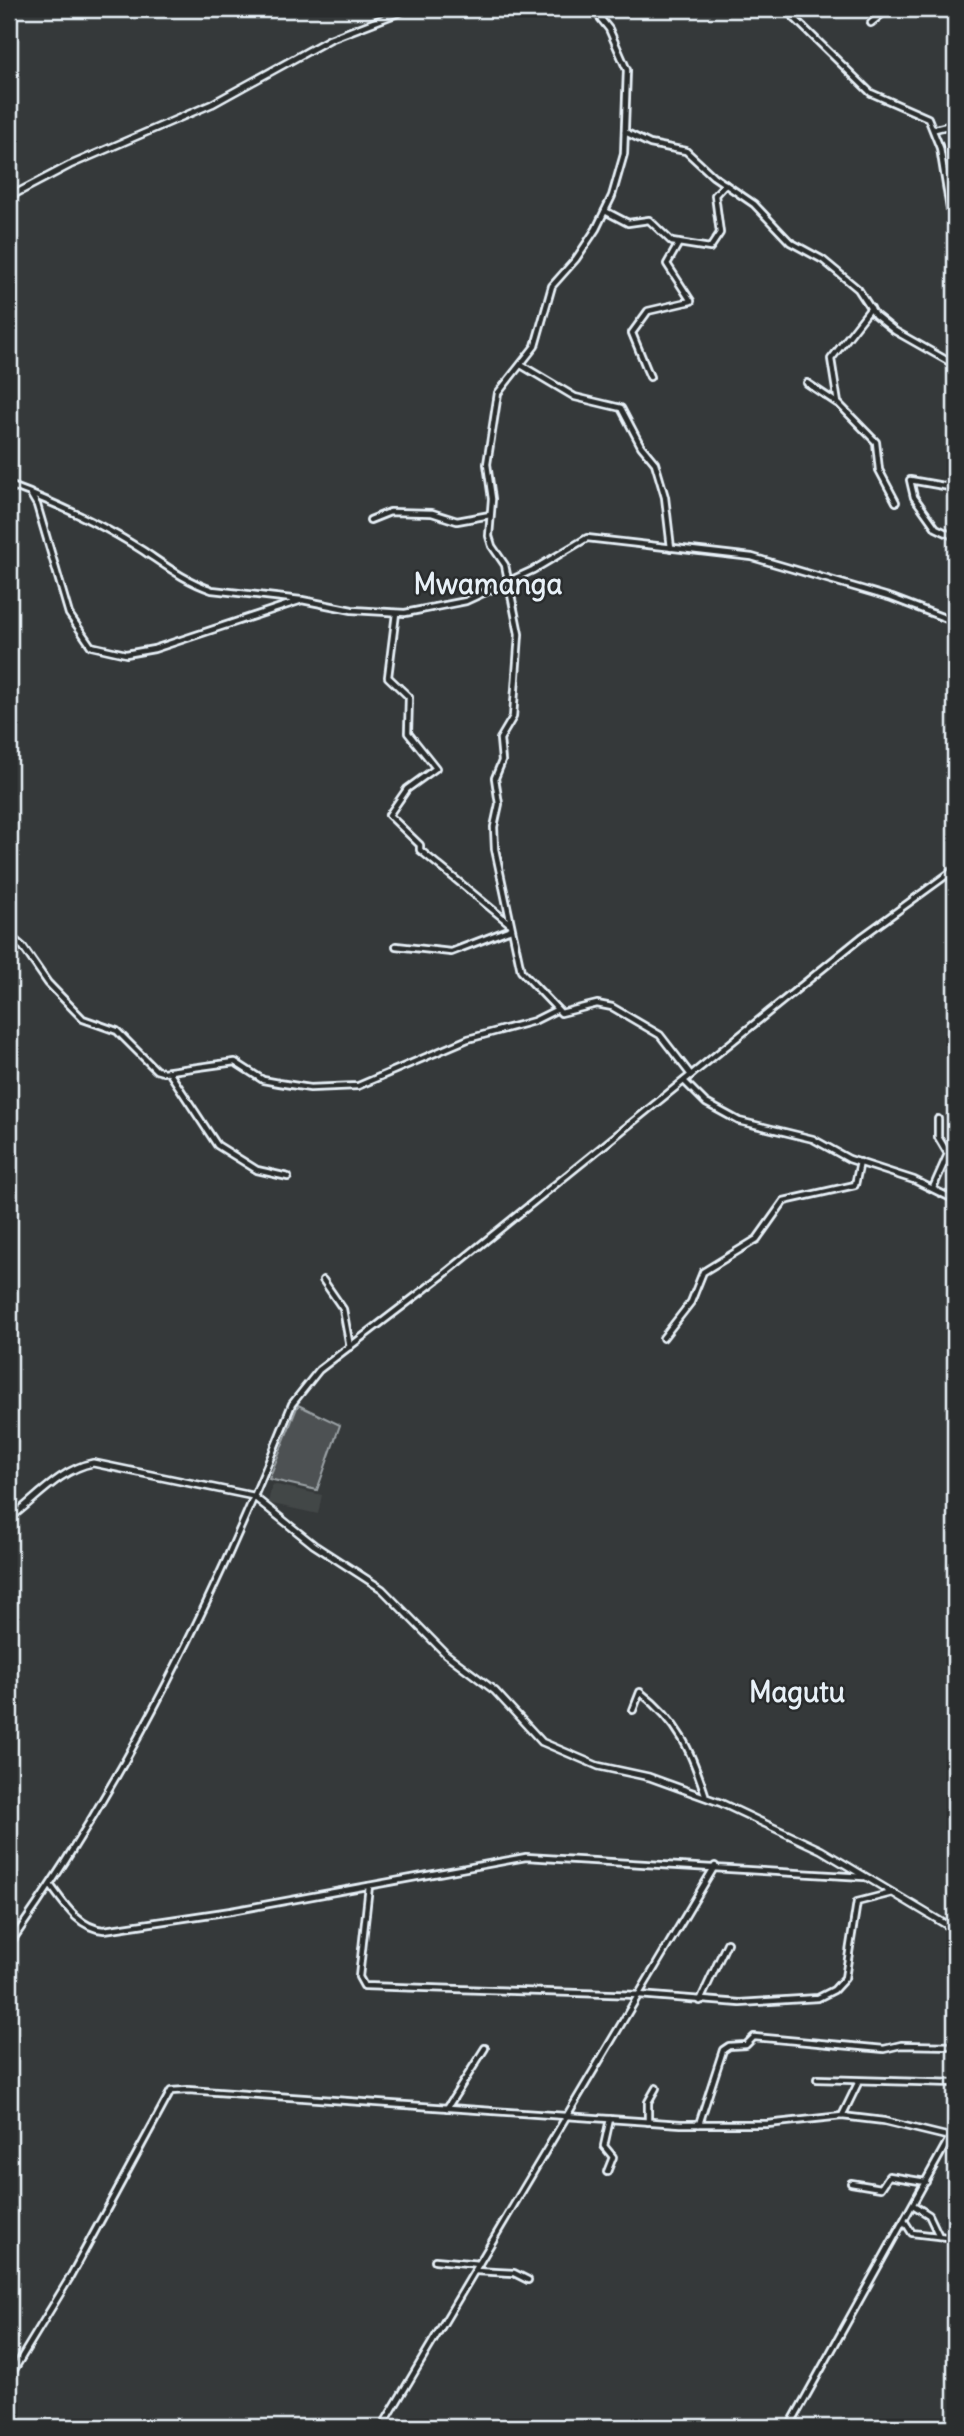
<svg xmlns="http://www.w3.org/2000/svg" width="964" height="2436" font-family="Delius,sans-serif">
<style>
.built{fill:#424647}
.green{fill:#4d5152;stroke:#9aa1a5;stroke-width:2}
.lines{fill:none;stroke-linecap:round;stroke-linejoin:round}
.minor-casing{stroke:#e8f1f8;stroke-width:10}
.tertiary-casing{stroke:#e8f1f8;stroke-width:10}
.minor{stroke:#2a2d2e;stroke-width:4.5}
.tertiary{stroke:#2a2d2e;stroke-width:5}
.labels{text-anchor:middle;stroke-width:5;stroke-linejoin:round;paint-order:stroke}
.quarter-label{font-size:28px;font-weight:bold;fill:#e8f1f8;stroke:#2a2d2e}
</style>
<rect width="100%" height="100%" fill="#35393a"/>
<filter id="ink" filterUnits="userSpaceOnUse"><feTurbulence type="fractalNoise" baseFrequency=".0143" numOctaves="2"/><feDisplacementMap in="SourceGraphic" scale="14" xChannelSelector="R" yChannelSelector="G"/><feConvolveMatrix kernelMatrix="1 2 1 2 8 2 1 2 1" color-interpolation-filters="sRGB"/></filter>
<g filter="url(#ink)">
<polygon class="built" points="272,1484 322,1495 318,1514 268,1503"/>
<polygon class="green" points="298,1405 340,1425 317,1490 269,1479"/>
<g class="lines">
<g class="minor-casing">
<g id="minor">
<polyline points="593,9 609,29 627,70 624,154 612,196 596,229 576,259 552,286 535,346 498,393 487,464 492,499 489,536 492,546 505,565 519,634 513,717 500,739 502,761 495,778 499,804 494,827 495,849 521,971 561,1013 597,1004 612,1007 660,1035 691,1075"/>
<polyline points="785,9 871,93 928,118 940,148 955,240"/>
<polyline points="871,23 888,9"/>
<polyline points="935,129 955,124"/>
<polyline points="625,132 650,144 686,151 713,176 754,204 790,242 823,260 858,289 875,315 895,331 955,365"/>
<polyline points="605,211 628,223 649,220 672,242 710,248 720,233 715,195 725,184"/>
<polyline points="871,308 831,359 838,403 876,442 879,470 896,502"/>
<polyline points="521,365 575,397 621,408 641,446 655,463 665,497 671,548"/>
<polyline points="646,368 650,377 632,333 648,311 691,301 667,264 679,243"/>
<polyline points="807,383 837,403"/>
<polyline points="9,485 30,493 37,505 69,614 91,646 126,654 154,649 302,600 352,610 405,613 466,601 533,570 587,538 752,557 892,598 955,622"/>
<polyline points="955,488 910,480 914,497 936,528 955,537"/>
<path d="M31,494C68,509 108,528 142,550C166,566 185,581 212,590L301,600"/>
<polyline points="370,520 390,512 432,513 457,521 490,515"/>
<polyline points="396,613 388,677 409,697 408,733 436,768 407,789 389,815 420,845 420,850 509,923"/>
<polyline points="9,935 23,947 48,983 83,1019 117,1031 156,1070 163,1072 235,1062 263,1080 279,1083 310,1088 358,1086 468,1039 534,1021 556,1010"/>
<polyline points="396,946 451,952 511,929"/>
<polyline points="169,1072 217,1145 257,1170 288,1177"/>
<polyline points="684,1081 706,1103 739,1121 813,1139 849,1159 914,1180 955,1200"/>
<polyline points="933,1188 948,1154 938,1137 938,1119"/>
<polyline points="323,1280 343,1309 350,1347"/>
<polyline points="663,1338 691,1302 703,1272 757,1239 784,1201 855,1185 860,1162"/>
<path d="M633,1710L640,1692C680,1723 691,1751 706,1797"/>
<path d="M51,1886C65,1905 79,1928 104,1930L231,1911L526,1857L864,1877"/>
<polyline points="369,1886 359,1977 364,1986 639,1995 740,2003 818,1998 834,1990 845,1978 857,1902 892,1893"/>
<path d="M9,1945C127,1779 217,1594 292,1404L319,1370L442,1276L863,936L955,869"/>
<polyline points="700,2001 727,1943"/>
<polyline points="817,2079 955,2083"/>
<polyline points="447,2108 485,2048"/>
<polyline points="842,2116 859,2081"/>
<polyline points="648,2122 648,2102 656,2088"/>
<polyline points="699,2124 723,2050 729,2046 746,2045 754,2037 884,2049 901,2045 955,2046"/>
<polyline points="607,2172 613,2157 604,2146 610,2119"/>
<polyline points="851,2183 881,2188 889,2176 926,2182"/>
<polyline points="913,2205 929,2215 939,2236"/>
<polyline points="905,2222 912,2233 955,2238"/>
<polyline points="435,2260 479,2264"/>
<polyline points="475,2271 514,2273 528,2280"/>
<polyline points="9,2378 69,2279 171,2091 188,2090 681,2124 767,2124 842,2116 884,2121 950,2137"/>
<polyline points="382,2427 715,1866"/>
<polyline points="789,2427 955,2128"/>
</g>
</g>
<g class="tertiary-casing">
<g id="tertiary">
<polyline points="9,197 70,165 212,104 330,39 408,9"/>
<path d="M9,1519C35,1500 60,1469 93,1463L253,1496L314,1545L382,1589L446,1654L495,1691L542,1742L598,1766L649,1777L721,1803L821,1850L955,1930"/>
</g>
</g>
<use href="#minor" class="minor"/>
<use href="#tertiary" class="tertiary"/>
</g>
</g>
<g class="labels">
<g class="quarter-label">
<text x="488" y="594">Mwamanga</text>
<text x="797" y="1702">Magutu</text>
</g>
</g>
<rect width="964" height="2436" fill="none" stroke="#2a2d2e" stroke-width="35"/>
<rect x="18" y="18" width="929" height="2401" fill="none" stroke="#e8f1f8" stroke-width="2.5" filter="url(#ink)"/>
</svg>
